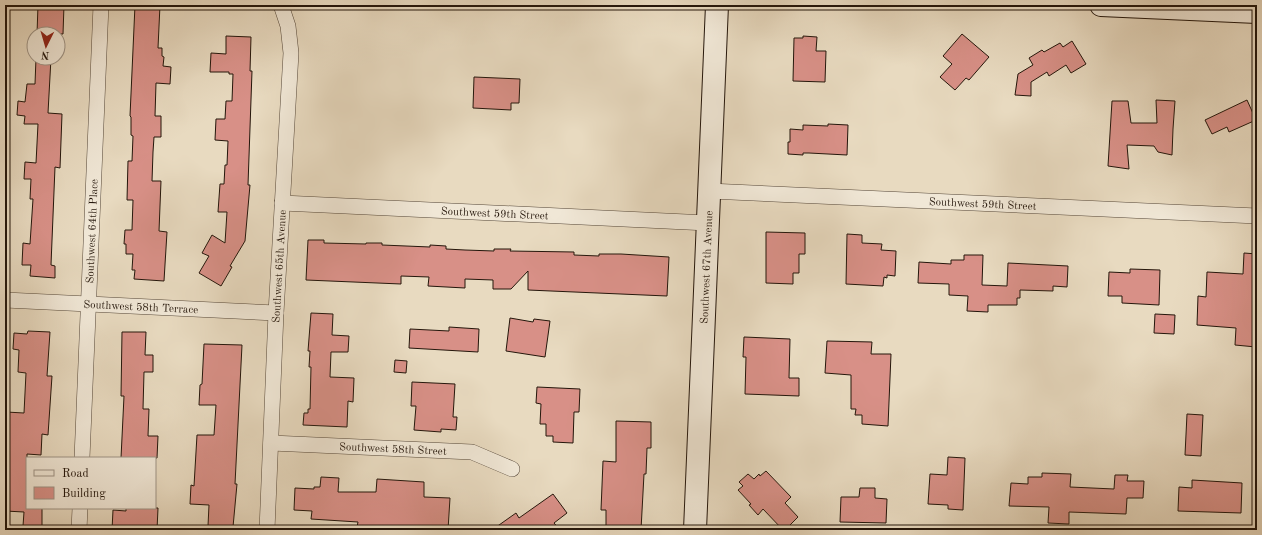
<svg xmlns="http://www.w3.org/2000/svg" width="1262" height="535" font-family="'Old Standard TT',serif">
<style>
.building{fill:#d89087;stroke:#24160b}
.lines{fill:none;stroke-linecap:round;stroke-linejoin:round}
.street-casing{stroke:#554738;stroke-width:16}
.secondary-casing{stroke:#24160b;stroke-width:24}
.street{stroke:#f0e7d6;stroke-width:15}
.secondary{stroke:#f0e7d6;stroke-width:22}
.labels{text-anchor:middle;stroke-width:3.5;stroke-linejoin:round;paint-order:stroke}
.street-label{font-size:11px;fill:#24160b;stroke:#f0e7d6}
</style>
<rect width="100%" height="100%" fill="#e8dac0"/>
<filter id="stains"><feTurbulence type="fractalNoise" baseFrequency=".005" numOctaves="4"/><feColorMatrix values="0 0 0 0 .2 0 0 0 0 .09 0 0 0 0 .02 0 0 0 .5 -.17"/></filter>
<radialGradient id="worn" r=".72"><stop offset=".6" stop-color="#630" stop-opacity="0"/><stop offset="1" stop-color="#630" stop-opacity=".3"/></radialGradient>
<g class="building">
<polygon points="38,5 64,5 63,34 37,34"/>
<polygon points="135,5 160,5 158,48 162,48 162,56 164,57 163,66 171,67 170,84 156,83 155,116 161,116 161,137 154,137 153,152 152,181 161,181 159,231 167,232 164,281 134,279 135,270 132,270 133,254 126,254 126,244 124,244 125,230 132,230 133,200 127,200 128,161 132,161 133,136 131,135 131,117 130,116"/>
<polygon points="962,34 989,57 969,80 966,78 955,90 940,77 952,64 943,56"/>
<polygon points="226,36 251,37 250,71 252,71 248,185 250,185 245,241 230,266 232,267 221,286 199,273 209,256 202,253 212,235 225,243 227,212 218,212 220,184 224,184 225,165 227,165 228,141 215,140 216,119 225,119 226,101 232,101 233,74 229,74 229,72 210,72 211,53 226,54"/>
<polygon points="803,36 817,37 816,51 826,51 825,82 793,81 794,38 803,38"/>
<polygon points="1072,41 1086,64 1071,73 1066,65 1049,76 1047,72 1031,82 1031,96 1015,95 1018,74 1033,65 1029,58 1042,50 1044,52 1060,43 1063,47"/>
<polygon points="36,58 51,58 48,113 62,114 60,168 55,167 51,265 55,266 55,278 30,276 31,265 22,265 23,243 30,244 33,199 30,199 31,179 24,179 25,162 36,163 38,124 24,124 25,116 17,115 18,101 25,102 27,84 35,84"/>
<polygon points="474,77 520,79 519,103 511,103 511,110 473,108"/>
<polygon points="1156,100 1175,101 1173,129 1172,155 1158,152 1154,146 1127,145 1129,169 1108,166 1112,101 1128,101 1131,123 1157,123"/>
<polygon points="1247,100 1256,120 1229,132 1227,127 1212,134 1205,120"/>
<polygon points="828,124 848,125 847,155 809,153 803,153 803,155 788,154 788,142 790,142 790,129 803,130 803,125 828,126"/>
<polygon points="766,232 805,233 805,254 799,254 799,273 793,273 793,284 766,283"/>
<polygon points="847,234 862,235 862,243 882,244 881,250 896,251 895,276 887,275 887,278 884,277 883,286 846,284"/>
<polygon points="308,240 324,240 324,243 366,244 366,243 382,243 382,245 430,247 430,245 446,246 446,249 465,250 494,251 494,249 511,249 510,251 574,252 574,255 599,256 599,254 621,254 669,257 667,296 528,290 528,271 511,289 493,289 493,280 465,279 465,288 428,286 429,277 401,276 401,284 306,280"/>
<polygon points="1244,253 1257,254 1256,347 1235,345 1236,328 1197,325 1198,296 1206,297 1207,272 1243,274"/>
<polygon points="964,255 983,255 982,285 1007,286 1008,263 1068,266 1067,287 1053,286 1053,291 1020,290 1020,298 1017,298 1017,305 988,305 988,312 967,311 968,296 949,295 949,284 918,283 919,262 951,264 951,260 964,260"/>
<polygon points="1130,269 1160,270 1159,305 1122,303 1122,296 1108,296 1109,272 1130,273"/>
<polygon points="311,313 333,314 332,335 349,336 348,352 331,352 330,377 354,378 353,402 348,401 347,427 303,425 304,413 308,413 308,409 310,409 311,367 309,367 310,351 308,351"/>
<polygon points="1155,314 1175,315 1174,334 1154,333"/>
<polygon points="510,318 533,322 534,319 550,321 545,357 506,351"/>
<polygon points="449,327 479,329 478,352 409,348 410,329 449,331"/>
<polygon points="28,331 50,332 47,376 52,376 48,435 42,434 41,455 27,454 27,508 42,508 42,526 23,526 24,512 5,511 5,490 7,490 9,453 5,453 6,412 24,413 26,373 18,372 19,350 13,349 14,333 27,334"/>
<polygon points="122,332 146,332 145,355 153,355 153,372 144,372 143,409 149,409 148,436 158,436 157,458 121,458 124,396 121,396"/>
<polygon points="744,337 790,339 789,378 799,378 799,396 745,394 746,357 743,357"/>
<polygon points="827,341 872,342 871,354 891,354 888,426 862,424 862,415 855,415 856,409 851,409 851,375 825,373"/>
<polygon points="204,344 242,345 235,484 237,484 233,527 208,526 209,505 190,504 191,485 194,486 197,435 214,435 216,405 199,405 200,385 202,384"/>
<polygon points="395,360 407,361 406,373 394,372"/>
<polygon points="412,382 455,384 453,417 457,417 456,430 441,429 441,432 414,430 416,406 411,406"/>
<polygon points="537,387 580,389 579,412 574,412 573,443 553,442 553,436 546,436 546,424 540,424 541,404 536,403"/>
<polygon points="1187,414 1203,415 1201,456 1185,455"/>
<polygon points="616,421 651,422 651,448 647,448 646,474 644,474 641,530 606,530 606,510 601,510 603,461 616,462"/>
<polygon points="948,457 965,458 963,510 948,509 948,505 928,504 930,474 947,475"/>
<polygon points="766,471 791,497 785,503 798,517 785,530 783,530 763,509 758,515 749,505 751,504 738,490 743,486 739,482 748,474 754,479 759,474 760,476"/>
<polygon points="1042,473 1071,474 1070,487 1114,489 1115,475 1128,475 1127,481 1144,481 1143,498 1127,498 1126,514 1069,512 1069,524 1048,523 1049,507 1009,506 1011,483 1028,484 1028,477 1042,477"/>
<polygon points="321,477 339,478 338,492 376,492 377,479 424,482 424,497 450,498 448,530 407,530 357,527 358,522 311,519 312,511 294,510 295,488 314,489 314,487 320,487"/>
<polygon points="1192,480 1242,483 1241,513 1178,511 1179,487 1192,488"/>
<polygon points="860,488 875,488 875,498 887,499 886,523 840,522 841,497 859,497"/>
<polygon points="553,494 567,513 554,523 560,530 492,530 516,513 519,518"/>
<polygon points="126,508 158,508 157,530 137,529 137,530 112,530 113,510 126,511"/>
</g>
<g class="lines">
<g class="street-casing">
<g id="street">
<path id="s1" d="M709,191L1257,216"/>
<path id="s2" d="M282,203L708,223"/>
<path id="s3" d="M5,300L276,313"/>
<path id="s4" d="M271,443L472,452L512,469"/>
<path id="s5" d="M82,458L101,5"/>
<polyline points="79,530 80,508"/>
<path id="s6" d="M267,530L276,313L291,53L288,26L281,5"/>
</g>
</g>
<g class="secondary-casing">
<g id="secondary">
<polyline points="1101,5 1257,12"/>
<path id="s7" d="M695,530L717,5"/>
</g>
</g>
<use href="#street" class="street"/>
<use href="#secondary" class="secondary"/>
</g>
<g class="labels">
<g class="street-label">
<text dy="4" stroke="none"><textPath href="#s1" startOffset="274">Southwest 59th Street</textPath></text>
<text dy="4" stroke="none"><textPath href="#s2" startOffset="213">Southwest 59th Street</textPath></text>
<text dy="4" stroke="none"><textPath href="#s5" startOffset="227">Southwest 64th Place</textPath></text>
<text dy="4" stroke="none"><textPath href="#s6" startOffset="264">Southwest 65th Avenue</textPath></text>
<text dy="4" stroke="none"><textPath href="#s7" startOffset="263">Southwest 67th Avenue</textPath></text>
<text dy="4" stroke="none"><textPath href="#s3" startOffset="136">Southwest 58th Terrace</textPath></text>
<text dy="4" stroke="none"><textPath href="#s4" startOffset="122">Southwest 58th Street</textPath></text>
</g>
</g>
<rect width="1262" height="535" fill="none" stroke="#e8dac0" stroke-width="20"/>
<rect x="6" y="6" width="1250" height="523" fill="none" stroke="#24160b" stroke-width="2"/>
<rect x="10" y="10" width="1242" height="515" fill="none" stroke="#24160b"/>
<rect x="26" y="457" width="130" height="52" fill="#f0e7d6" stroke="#9e9385"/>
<rect x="34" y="470" width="20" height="6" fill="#f0e7d6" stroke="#9e9385"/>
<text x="62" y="477" font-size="12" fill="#24160b">Road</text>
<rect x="34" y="487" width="20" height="12" fill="#d89087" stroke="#9e9385"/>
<text x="62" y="497" font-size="12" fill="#24160b">Building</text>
<g transform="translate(46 46) rotate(185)"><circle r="19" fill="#f0e7d6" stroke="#9e9385"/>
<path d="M0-3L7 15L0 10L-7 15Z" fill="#8f2418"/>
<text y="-6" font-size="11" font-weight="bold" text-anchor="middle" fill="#24160b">N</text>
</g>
<rect width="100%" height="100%" filter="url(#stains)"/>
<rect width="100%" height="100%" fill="url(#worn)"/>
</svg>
